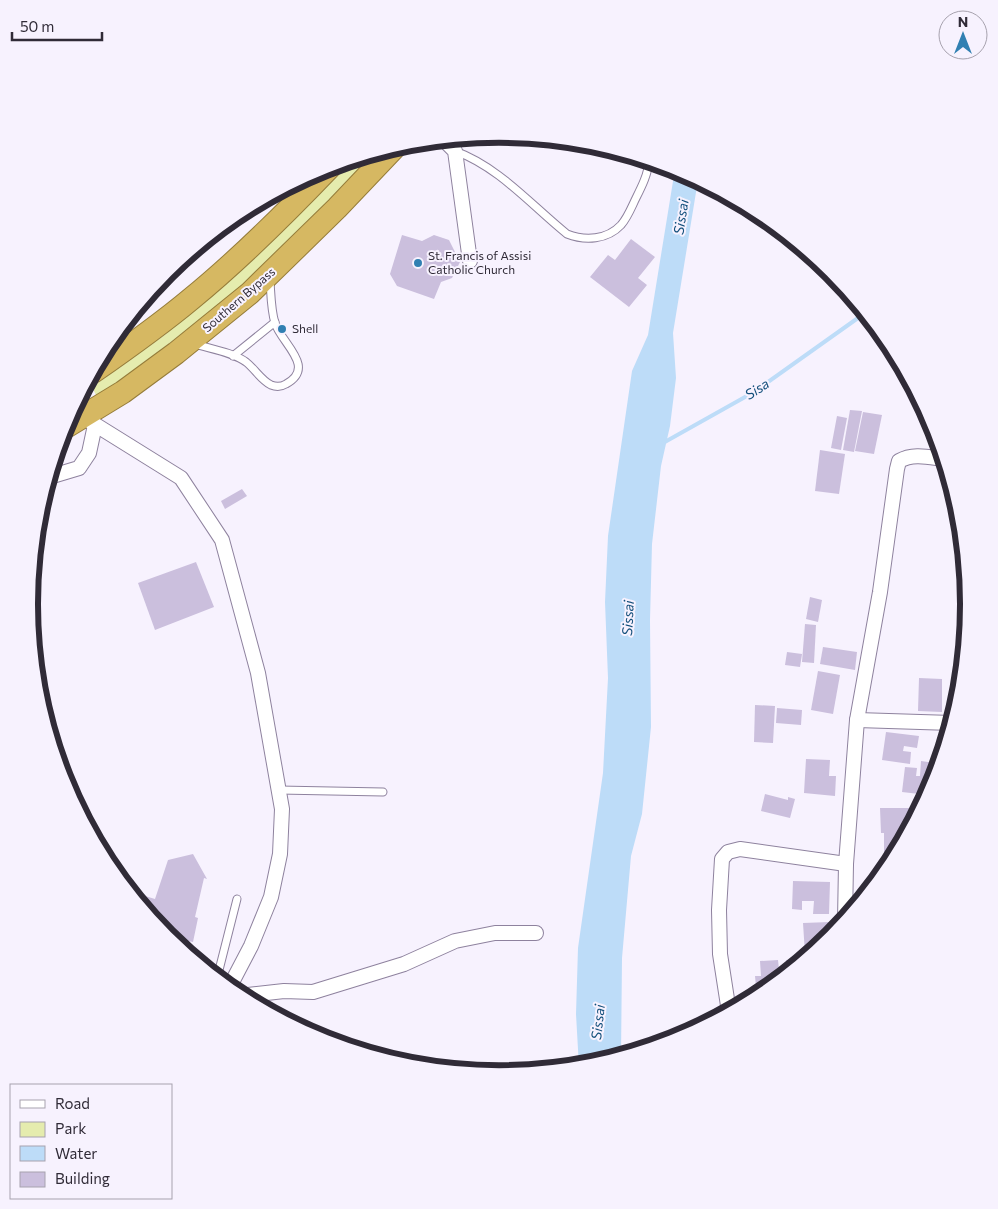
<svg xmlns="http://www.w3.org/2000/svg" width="998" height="1209" font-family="Commissioner,sans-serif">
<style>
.green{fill:#e5ecae}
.water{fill:#bddcf8}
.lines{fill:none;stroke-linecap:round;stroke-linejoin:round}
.stream{stroke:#bddcf8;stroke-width:4}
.building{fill:#cbbfdd}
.service-casing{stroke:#8e829e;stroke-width:9}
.minor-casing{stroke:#8e829e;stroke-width:16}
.trunk-casing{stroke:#957c3a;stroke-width:24}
.service{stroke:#fff;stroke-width:7}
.minor{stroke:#fff;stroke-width:14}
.trunk{stroke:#d6b862;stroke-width:22}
.poi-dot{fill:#3180b2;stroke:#f7f2fe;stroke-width:2}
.labels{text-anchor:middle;stroke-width:4;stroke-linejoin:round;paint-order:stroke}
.poi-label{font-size:12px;fill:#302b37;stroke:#f7f2fe;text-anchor:start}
.street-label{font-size:12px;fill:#302b37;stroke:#f7f2fe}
.water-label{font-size:14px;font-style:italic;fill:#14507c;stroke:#f7f2fe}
.rim{fill:none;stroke:#302b37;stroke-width:6}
</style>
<rect width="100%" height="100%" fill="#f7f2fe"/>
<polygon class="green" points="378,152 253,278 98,399 92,387 166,334 339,164"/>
<polygon class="water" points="675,169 698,180 673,333 676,378 670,426 661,466 652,544 650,620 651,727 642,814 631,856 622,958 621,1057 590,1066 579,1067 576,1014 578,948 603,773 608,678 605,602 608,536 632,371 648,335"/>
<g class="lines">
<polyline class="stream" points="663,443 754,392 865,313"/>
</g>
<g class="building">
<polygon points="402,235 422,241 434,235 449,240 460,262 452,278 441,282 434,299 397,286 390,274"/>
<polygon points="631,239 655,257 638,278 647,285 629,307 590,277 608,255 615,260"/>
<polygon points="850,410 862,411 854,452 843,450"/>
<polygon points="863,412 882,415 874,454 855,451"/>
<polygon points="837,416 847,418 841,450 831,448"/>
<polygon points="820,450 845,454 839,494 815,491"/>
<polygon points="242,489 247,496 225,509 221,501"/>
<polygon points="196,562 214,607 155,630 138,583"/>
<polygon points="810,597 822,600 818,622 806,619"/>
<polygon points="805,624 816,625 814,663 802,662"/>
<polygon points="823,647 857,652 855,670 820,664"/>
<polygon points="787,652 802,654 800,667 785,665"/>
<polygon points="818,671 840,675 833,714 811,710"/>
<polygon points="919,678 942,679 942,712 918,711"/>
<polygon points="755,705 775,706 773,743 754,742"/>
<polygon points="777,708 802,710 801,725 776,723"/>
<polygon points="886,732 919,736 917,748 904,746 903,751 911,752 910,764 882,760"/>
<polygon points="806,759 830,760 829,776 836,776 835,796 804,793"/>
<polygon points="921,761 935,763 932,788 928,795 902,792 905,767 917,768 916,776 920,776"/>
<polygon points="765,794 788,800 788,797 795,799 790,818 761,811"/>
<polygon points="880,808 921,808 891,864 884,864 884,833 881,833"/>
<polygon points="193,854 207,879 204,878 195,917 198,918 193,942 188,941 179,947 166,937 142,907 145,896 155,899 168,860"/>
<polygon points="793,881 830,882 829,914 813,914 814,901 802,901 802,910 792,909"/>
<polygon points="830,922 831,932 824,932 824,943 811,954 805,954 803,923"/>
<polygon points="804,959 787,974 786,960"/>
<polygon points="778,960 780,979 757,997 755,976 761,976 760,961"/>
</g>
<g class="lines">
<g class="service-casing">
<g id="service">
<path d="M455,151C499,167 531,205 567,234C585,241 607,240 621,225C628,217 632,206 636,198C642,186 648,174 649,161"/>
<path d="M195,344C211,349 232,352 246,362C255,369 261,380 271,385C276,387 281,387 286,384C317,367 281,343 275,323C271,310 271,295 270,281"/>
<polyline points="233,356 275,322"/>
<polyline points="279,790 383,792"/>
<polyline points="217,978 237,899"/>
</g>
</g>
<g class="minor-casing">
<g id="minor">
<polyline points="444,140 455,151 470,261"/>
<polyline points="74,407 83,417 181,478 222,540 258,673 282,809 280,854 271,897 251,946 229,988"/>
<polyline points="49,477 79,468 89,453 95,425"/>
<polyline points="857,720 952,723"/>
<path d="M845,920L846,864L857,720L880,592L897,469L899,461C913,453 928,457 944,459"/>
<polyline points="239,996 284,991 313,992 404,964 455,941 495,933 536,933"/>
<polyline points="729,1012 720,954 719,910 722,859 728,852 740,849 846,864"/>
</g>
</g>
<g class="trunk-casing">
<g id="trunk">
<path d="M93,372C126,349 160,325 191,299C240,259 286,213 330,167"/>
<polyline points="64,428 123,392 176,353 250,293 337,208 395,147"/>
</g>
</g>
<use href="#service" class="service"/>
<use href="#minor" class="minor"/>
<use href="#trunk" class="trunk"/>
</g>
<g class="poi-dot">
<circle cx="418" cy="263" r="5"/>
<circle cx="282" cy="329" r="5"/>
</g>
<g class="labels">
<g class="poi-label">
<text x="428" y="260">St. Francis of Assisi<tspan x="428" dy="14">Catholic Church</tspan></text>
<text x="292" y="333">Shell</text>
</g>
<g class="street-label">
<text transform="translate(239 300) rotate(-41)" y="4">Southern Bypass</text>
</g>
<g class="water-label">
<text transform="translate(681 217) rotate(-81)" y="5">Sissai</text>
<text transform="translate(757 389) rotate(-33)" y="5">Sisa</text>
<text transform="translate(628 618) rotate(-87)" y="5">Sissai</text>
<text transform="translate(598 1022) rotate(-84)" y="5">Sissai</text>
</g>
</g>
<path d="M0 0H998V1209H0ZM38 604a461 461 0 1 1 922 0a461 461 0 1 1-922 0Z" fill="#f7f2fe" fill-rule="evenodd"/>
<path class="rim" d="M38 604a461 461 0 1 1 922 0a461 461 0 1 1-922 0Z"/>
<rect x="10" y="1084" width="162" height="115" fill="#f7f2fe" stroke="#a7a2ae"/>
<rect x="20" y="1100" width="25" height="8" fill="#ffffff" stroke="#a7a2ae"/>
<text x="55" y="1109" font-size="15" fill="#302b37">Road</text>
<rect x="20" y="1122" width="25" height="15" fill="#e5ecae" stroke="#a7a2ae"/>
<text x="55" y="1134" font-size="15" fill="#302b37">Park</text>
<rect x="20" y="1146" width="25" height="15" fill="#bddcf8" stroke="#a7a2ae"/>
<text x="55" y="1159" font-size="15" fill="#302b37">Water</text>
<rect x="20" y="1172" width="25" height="15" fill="#cbbfdd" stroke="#a7a2ae"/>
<text x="55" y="1184" font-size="15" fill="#302b37">Building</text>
<g transform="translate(963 35)"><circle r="24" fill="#f7f2fe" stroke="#a7a2ae"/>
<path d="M0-4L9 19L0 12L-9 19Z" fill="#3180b2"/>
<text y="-8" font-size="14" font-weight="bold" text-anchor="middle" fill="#302b37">N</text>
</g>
<path d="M12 32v8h90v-8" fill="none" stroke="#302b37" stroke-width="2.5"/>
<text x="20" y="32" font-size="15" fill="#302b37" stroke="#f7f2fe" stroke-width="4" paint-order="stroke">50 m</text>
</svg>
